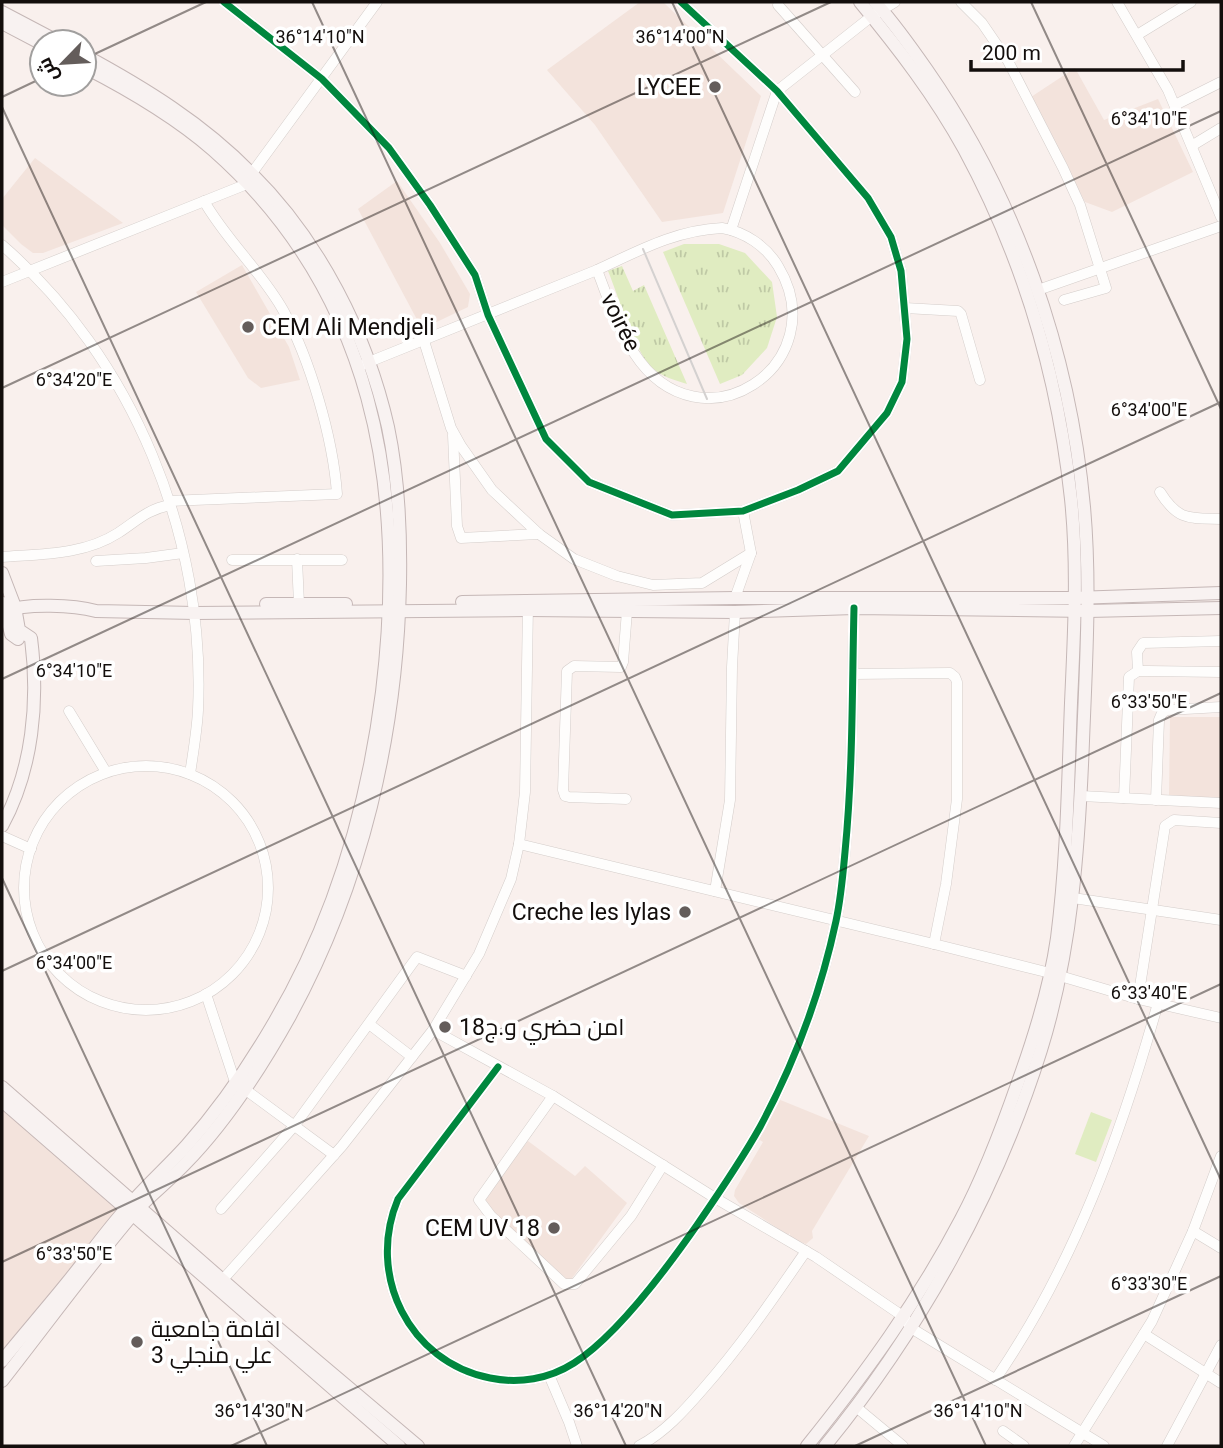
<svg xmlns="http://www.w3.org/2000/svg" width="1223" height="1448" font-family="Roboto,Cairo,sans-serif">
<style>
.built{fill:#f3e3dc}
.park{fill:url(#park-tufts)}
.pitch{fill:#e0ecc1}
.lines{fill:none;stroke-linecap:round;stroke-linejoin:round}
.minor-casing{stroke:#d4cdca;stroke-width:11}
.major-casing{stroke:#c5b7b6;stroke-width:14}
.minor{stroke:#fefdfc;stroke-width:10}
.major{stroke:#f8f2f1;stroke-width:12}
.tram{stroke:#d4d1d0;stroke-width:2}
.cycleway-casing{stroke:#fff;stroke-width:11}
.cycleway{stroke:#00873e;stroke-width:7}
.ticks{fill:none;stroke:#130e0c;stroke-width:2;stroke-opacity:0.45}
.poi-dot{fill:#645d5b;stroke:#fff;stroke-width:2.5}
.labels{text-anchor:middle;stroke-width:7;stroke-linejoin:round;paint-order:stroke}
.poi-label{font-size:23px;fill:#130e0c;stroke:#fff;text-anchor:end}
.street-label{font-size:23px;fill:#130e0c;stroke:#fff}
.ticks-label{font-size:18px;text-anchor:middle;fill:#130e0c;stroke:#fff;stroke-width:7;stroke-linejoin:round;paint-order:stroke}
</style>
<defs>
<pattern id="park-tufts" width="24" height="20" patternUnits="userSpaceOnUse" patternTransform="scale(1.75)"><rect width="24" height="20" fill="#e0ecc1"/><path d="M3 7l-1-3M5 7V3M7 7l1-3M15 17l-1-3M17 17v-4M19 17l1-3" fill="none" stroke="#bfc9a5"/></pattern>
</defs>
<rect width="100%" height="100%" fill="#f9f0ed"/>
<g class="built">
<polygon points="640,2 663,2 761,96 723,213 662,222 595,125 547,70"/>
<polygon points="1075,68 1104,120 1158,99 1193,172 1112,212 1085,202 1031,97"/>
<polygon points="35,158 123,223 43,253 33,253 21,244 2,225 2,199"/>
<polygon points="397,181 440,243 470,294 468,307 422,329 358,209"/>
<polygon points="242,265 289,347 300,380 261,388 248,378 196,292"/>
<polygon points="1170,717 1221,717 1221,799 1169,795"/>
<polygon points="778,1099 869,1136 812,1231 813,1238 806,1244 790,1238 790,1233 788,1235 739,1203 734,1196 735,1190 763,1142 758,1139"/>
<polygon points="2,1107 119,1210 2,1366"/>
<polygon points="528,1141 575,1176 585,1166 627,1203 570,1281 556,1275 482,1200"/>
</g>
<g class="park">
<polygon points="684,244 719,244 745,253 772,282 777,317 767,348 742,375 720,384 663,252"/>
<path d="M622,266L633,291L644,285L687,384C674,380 663,377 652,368C635,352 618,295 608,271Z"/>
</g>
<polygon class="pitch" points="1091,1112 1112,1120 1096,1162 1075,1154"/>
<g class="lines">
<g class="minor-casing">
<g id="minor">
<polyline points="224,2 322,79 389,148 430,205 475,275 488,315 546,439 589,482 672,515 743,511 798,490 838,471 887,413 902,382 907,339 901,271 891,237 868,198 777,91 681,2"/>
<polyline points="961,2 982,23 1008,61 1063,168 1080,205 1106,288 1064,300"/>
<polyline points="1117,2 1168,90 1221,217"/>
<polyline points="778,5 855,92"/>
<polyline points="1137,35 1191,2"/>
<polyline points="1175,105 1221,82"/>
<polyline points="1193,145 1221,128"/>
<path d="M722,228C745,232 766,246 778,266C837,363 701,456 634,353C617,328 608,298 597,270C638,251 676,230 722,228Z"/>
<polyline points="731,230 777,91 872,16 895,2"/>
<path d="M2,245C133,358 206,537 198,710C197,731 193,753 190,774"/>
<polyline points="2,282 247,184 252,173 377,2"/>
<polyline points="1038,290 1221,226"/>
<polyline points="905,308 958,311 961,314 980,380"/>
<polyline points="424,341 451,428 461,446 492,490 539,534 574,559 617,576 653,585 702,583 751,553"/>
<polyline points="364,364 597,270"/>
<polyline points="453,435 457,526 461,538 539,534"/>
<path d="M1160,492C1178,521 1189,518 1221,519"/>
<path d="M169,501L337,494C333,438 310,359 283,310C261,271 226,240 204,201"/>
<path d="M2,557C41,554 84,555 118,533C138,520 146,510 170,505"/>
<polyline points="297,559 299,604"/>
<polyline points="232,560 342,560"/>
<polyline points="96,561 146,558 183,553"/>
<polyline points="735,598 751,553 743,511"/>
<polyline points="1138,671 1137,652 1143,643 1221,641"/>
<polyline points="853,674 950,673 955,677 957,682 957,799 946,884 934,944"/>
<polyline points="69,711 106,772"/>
<circle cx="146" cy="888" r="122"/>
<polyline points="1081,796 1221,803"/>
<polyline points="1124,798 1129,677 1138,671 1147,671 1221,672"/>
<polyline points="626,799 569,797 565,796 563,790 567,671 574,666 621,667 623,662 627,611"/>
<polyline points="1156,800 1159,720 1162,713 1167,710 1221,707"/>
<polyline points="2,836 31,849"/>
<polyline points="519,844 934,944 1050,973 1138,999 1221,1018"/>
<polyline points="715,891 730,800 732,667 735,612"/>
<polyline points="1073,898 1221,920"/>
<polyline points="206,994 235,1082 334,1155"/>
<polyline points="1138,999 1165,826 1174,820 1221,823"/>
<polyline points="369,1024 412,1057"/>
<polyline points="433,1030 553,1096 715,1198 816,1257 904,1317 911,1328 1104,1446"/>
<path d="M498,1067L398,1199C366,1275 409,1362 490,1378C519,1384 549,1379 574,1363C618,1335 667,1268 697,1225C719,1193 741,1161 760,1127C794,1064 821,991 836,921C841,898 843,874 845,852C853,770 852,690 854,608"/>
<polyline points="553,1096 479,1200 491,1216 564,1284 575,1284 631,1216 663,1165"/>
<polyline points="221,1209 295,1125 417,957 466,976"/>
<polyline points="1193,1231 1221,1248"/>
<polyline points="218,1285 342,1146 433,1030 479,954 511,879 519,844 525,792 528,605"/>
<polyline points="1144,1334 1221,1383"/>
<polyline points="549,1375 569,1422 577,1446"/>
<path d="M995,1380C1074,1265 1121,1135 1158,1003"/>
<polyline points="856,1407 903,1446"/>
<polyline points="1003,1431 1024,1446"/>
<path d="M639,1446C664,1433 684,1411 703,1389C741,1346 773,1299 806,1251"/>
<polyline points="1074,1446 1152,1321 1193,1231 1221,1156"/>
<polyline points="1167,1446 1221,1345"/>
</g>
</g>
<g class="major-casing">
<g id="major">
<polyline points="2,12 59,42"/>
<polyline points="2,23 42,44"/>
<path d="M2,573L15,607L19,630L31,638C39,701 33,769 2,826"/>
<polyline points="462,602 735,598 1074,598 1221,593"/>
<polyline points="3,603 11,634 18,639"/>
<polyline points="266,604 346,604"/>
<path d="M5,611C27,603 74,605 96,611L195,613L528,610L735,612L854,608L1088,611L1221,608"/>
<polyline points="2,1087 258,1311 418,1446"/>
<polyline points="2,1101 399,1446"/>
<path d="M2,1361C23,1335 45,1310 66,1284C89,1256 109,1226 134,1200C151,1181 170,1164 187,1145C219,1109 248,1067 272,1026C333,924 367,809 382,692C407,488 374,292 213,150C174,116 129,90 84,67"/>
<path d="M2,1381C46,1325 88,1267 134,1213C150,1195 169,1181 185,1164C227,1121 261,1068 290,1016C362,884 397,734 400,584C401,531 399,479 388,427C367,334 319,240 251,173C202,123 145,88 84,55"/>
<path d="M807,1446C865,1374 918,1301 961,1219C984,1176 1002,1128 1018,1082C1035,1035 1050,987 1057,938C1067,860 1068,781 1071,703C1074,636 1078,567 1071,499C1058,377 1023,258 964,149C935,96 898,48 860,2"/>
<path d="M825,1446C920,1330 996,1194 1041,1050C1072,950 1079,845 1083,741C1086,663 1091,585 1084,507C1070,352 1016,198 927,70C911,47 894,23 875,2"/>
</g>
</g>
<use href="#minor" class="minor"/>
<use href="#major" class="major"/>
<polyline class="tram" points="643,249 707,399"/>
<g class="cycleway-casing">
<g id="cycleway">
<polyline points="224,2 322,79 389,148 430,205 475,275 488,315 546,439 589,482 672,515 743,511 798,490 838,471 887,413 902,382 907,339 901,271 891,237 868,198 777,91 681,2"/>
<path d="M498,1067L398,1199C366,1275 409,1362 490,1378C519,1384 549,1379 574,1363C618,1335 667,1268 697,1225C719,1193 741,1161 760,1127C794,1064 821,991 836,921C841,898 843,874 845,852C853,770 852,690 854,608"/>
</g>
</g>
<use href="#cycleway" class="cycleway"/>
</g>
<path class="ticks" d="M312,2L986,1446M672,2L1221,1180M1031,2L1221,409M84,59L206,2M2,97L42,78M2,107L626,1446M2,388L831,2M2,679L1221,111M2,878L267,1446M2,971L1221,402M2,1262L1221,693M231,1446L1221,984M855,1446L1221,1276"/>
<g class="poi-dot">
<circle cx="715" cy="87" r="7"/>
<circle cx="248" cy="327" r="7"/>
<circle cx="685" cy="912" r="7"/>
<circle cx="445" cy="1027" r="7"/>
<circle cx="554" cy="1228" r="7"/>
<circle cx="137" cy="1342" r="7"/>
</g>
<g class="labels">
<g class="poi-label">
<text x="701" y="95">LYCEE</text>
<text x="262" y="335" text-anchor="start">CEM Ali Mendjeli</text>
<text x="671" y="920">Creche les lylas</text>
<text x="459" y="1035" text-anchor="start">امن حضري و.ج18</text>
<text x="540" y="1236">CEM UV 18</text>
<text x="151" y="1337" text-anchor="start">اقامة جامعية<tspan x="151" dy="26">علي منجلي 3</tspan></text>
</g>
<g class="street-label">
<text transform="translate(621 322) rotate(64)" y="8">voirée</text>
</g>
</g>
<g class="ticks-label">
<text x="320" y="43">36°14'10"N</text>
<text x="680" y="43">36°14'00"N</text>
<text x="1149" y="125">6°34'10"E</text>
<text x="74" y="386">6°34'20"E</text>
<text x="1149" y="416">6°34'00"E</text>
<text x="74" y="677">6°34'10"E</text>
<text x="1149" y="708">6°33'50"E</text>
<text x="74" y="969">6°34'00"E</text>
<text x="1149" y="999">6°33'40"E</text>
<text x="74" y="1260">6°33'50"E</text>
<text x="1149" y="1290">6°33'30"E</text>
<text x="259" y="1417">36°14'30"N</text>
<text x="618" y="1417">36°14'20"N</text>
<text x="978" y="1417">36°14'10"N</text>
</g>
<rect width="1223" height="1448" fill="none" stroke="#130e0c" stroke-width="7"/>
<g transform="translate(63 63) rotate(245)"><circle r="33" fill="#ffffff" stroke="#a19f9e" stroke-width="2"/>
<path d="M0-5L12 26L0 18L-12 26Z" fill="#645d5b"/>
<text y="-10" font-size="19" font-weight="bold" text-anchor="middle" fill="#130e0c">ش</text>
</g>
<path d="M971 60v10h212v-10" fill="none" stroke="#130e0c" stroke-width="3.5"/>
<text x="982" y="60" font-size="21" fill="#130e0c" stroke="#ffffff" stroke-width="5" paint-order="stroke">200 m</text>
</svg>
